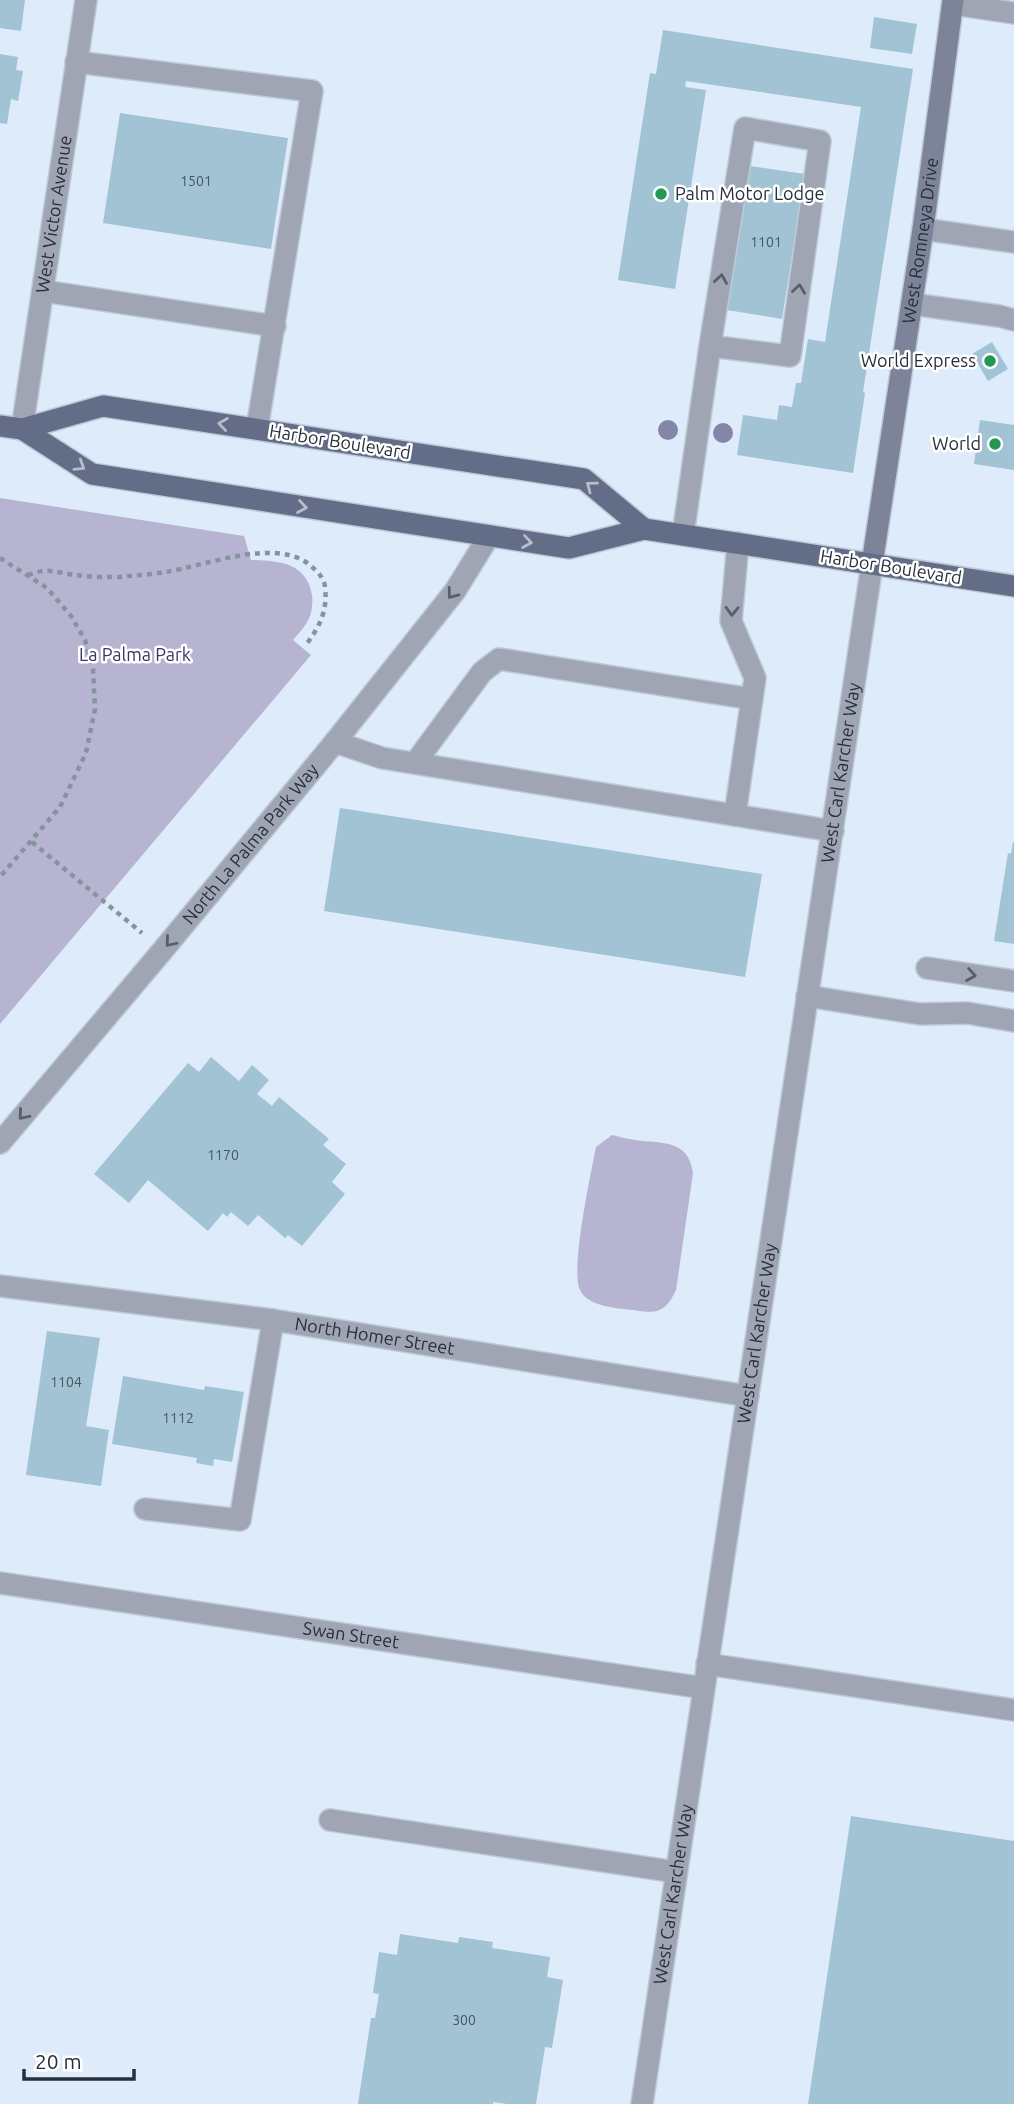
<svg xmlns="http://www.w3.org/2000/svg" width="1014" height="2104" font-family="Ubuntu,sans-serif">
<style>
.green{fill:#b6b4d0}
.building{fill:#a2c3d4}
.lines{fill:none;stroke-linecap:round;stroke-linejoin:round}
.lane-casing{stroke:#bcc9d7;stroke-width:24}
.street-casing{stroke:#bcc9d7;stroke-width:24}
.secondary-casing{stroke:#bcc9d7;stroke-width:24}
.primary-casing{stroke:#bcc9d7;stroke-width:24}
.path{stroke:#87929f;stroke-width:4.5;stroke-dasharray:5 5;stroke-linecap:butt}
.lane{stroke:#a0a5b4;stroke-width:21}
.street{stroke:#a0a5b4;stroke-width:21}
.secondary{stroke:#7d849a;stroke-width:21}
.primary{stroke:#646d87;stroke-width:21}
.tree{fill:#8486a7}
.oneway{stroke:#575f6b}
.oneway2{stroke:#b9bdc9}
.poi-dot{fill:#229853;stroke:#fff;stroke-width:2.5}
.labels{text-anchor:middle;stroke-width:5;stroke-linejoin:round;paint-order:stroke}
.number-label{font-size:14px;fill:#465560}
.poi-label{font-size:18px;fill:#27303a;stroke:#fff;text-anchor:end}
.street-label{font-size:18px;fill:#27303a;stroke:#fff}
.park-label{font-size:18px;fill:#3b3363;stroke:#fff}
</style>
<rect width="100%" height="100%" fill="#ddebfa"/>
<g class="green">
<path d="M0,498L244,536L251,560C279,561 306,562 312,595C313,603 312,615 307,622C304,628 298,634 293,640L311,655L0,1024Z"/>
<path d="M612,1135C620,1137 628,1139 635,1140C663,1144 688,1139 693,1173L676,1290C665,1313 657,1314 633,1310C617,1308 588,1307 580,1290C570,1269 591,1173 596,1147Z"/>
</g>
<g class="building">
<polygon points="0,0 25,0 21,31 0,28"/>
<polygon points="874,17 917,24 912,54 870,48"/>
<polygon points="663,30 913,69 863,392 865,393 853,473 737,455 743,415 777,420 779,405 792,407 796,383 801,383 808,339 825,342 861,107 686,81 685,87 706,90 675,289 618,280 650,73 656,74"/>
<polygon points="0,54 18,57 16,70 23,71 18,101 11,99 7,124 0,123"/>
<polygon points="120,113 288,138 271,249 103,223"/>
<polygon points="750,166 805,174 782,319 727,310"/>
<polygon points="992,342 1008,369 988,381 972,354"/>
<polygon points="980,420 1014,425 1014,470 974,464"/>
<polygon points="340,808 762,874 745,977 324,911"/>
<polygon points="1013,842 1014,842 1014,944 994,941 1008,853 1011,854"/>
<polygon points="211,1057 239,1081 252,1065 269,1080 257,1094 272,1106 279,1097 329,1139 323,1145 346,1164 332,1182 345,1194 302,1246 288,1235 285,1238 258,1215 248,1226 231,1212 227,1217 223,1213 208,1231 148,1180 129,1203 94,1174 188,1063 199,1072"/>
<polygon points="47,1331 100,1338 86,1426 109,1430 101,1486 26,1475"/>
<polygon points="123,1376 204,1390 205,1386 244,1392 232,1462 214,1459 213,1466 196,1463 197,1458 112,1444"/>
<polygon points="851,1816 1014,1841 1014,2104 808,2104"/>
<polygon points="400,1934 458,1943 459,1937 493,1942 492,1948 550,1957 547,1977 563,1980 552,2048 545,2047 536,2104 507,2104 493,2102 493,2104 358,2104 371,2018 375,2018 379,1994 373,1993 379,1952 397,1955"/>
</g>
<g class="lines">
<g class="lane-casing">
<g id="lane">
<polyline points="76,62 312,91 257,429"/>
<polyline points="923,229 1014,242"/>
<polyline points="43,291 275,326"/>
<polyline points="912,304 999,316 1014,320"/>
<polyline points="683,535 710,346 790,356 820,141 745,128 710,346"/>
<polyline points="335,742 382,758 833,831"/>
<polyline points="415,763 482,672 499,659 752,699"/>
<polyline points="735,815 755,678 731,621 738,543"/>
<polyline points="927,968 1014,981"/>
<polyline points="807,996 920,1014 967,1013 1014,1021"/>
<polyline points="145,1509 240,1520 273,1320"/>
<polyline points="707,1664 1014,1710"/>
<polyline points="330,1820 676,1872"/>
</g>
</g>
<g class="street-casing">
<g id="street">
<polyline points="953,4 1014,13"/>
<path id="s1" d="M22,429L86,0"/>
<path id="s2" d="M0,1143L163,950L335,742L455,591L489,536"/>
<path id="s3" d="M0,1286L273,1320L748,1396"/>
<path id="s4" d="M0,1583L704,1688"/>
<path id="s5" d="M642,2104L872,564"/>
</g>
</g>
<g class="secondary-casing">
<g id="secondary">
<path id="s6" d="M872,564L923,229L953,0"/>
</g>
</g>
<g class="primary-casing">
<g id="primary">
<polyline points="0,426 22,429 92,474 569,548 644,529 1014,586"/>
<polyline points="22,429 103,406 584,479 644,529"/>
</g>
</g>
<g class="path">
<polyline points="0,558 47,588 71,616 85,640 93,669 95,709 86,753 60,807 0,877"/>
<path d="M28,575C33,574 39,571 44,571C54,570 65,574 75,575C92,577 112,578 129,576C141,575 154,574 166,572C205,566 277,536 311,566C318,572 324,578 325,587C328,611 319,628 305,646"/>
<polyline points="32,842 142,933"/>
</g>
<use href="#lane" class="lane"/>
<use href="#street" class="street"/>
<use href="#secondary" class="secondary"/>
<use href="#primary" class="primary"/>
</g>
<g class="tree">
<circle cx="668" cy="430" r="10"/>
<circle cx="723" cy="433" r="10"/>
</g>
<defs><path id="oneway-chevron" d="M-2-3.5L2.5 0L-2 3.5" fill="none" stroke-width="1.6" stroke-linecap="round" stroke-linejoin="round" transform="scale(1.75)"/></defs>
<g class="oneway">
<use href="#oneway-chevron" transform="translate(721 279) rotate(-81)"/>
<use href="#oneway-chevron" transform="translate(799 289) rotate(-82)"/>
<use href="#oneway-chevron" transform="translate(452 594) rotate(127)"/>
<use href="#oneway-chevron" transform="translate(732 611) rotate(92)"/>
<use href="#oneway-chevron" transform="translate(170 942) rotate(130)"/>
<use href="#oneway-chevron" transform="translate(971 975) rotate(9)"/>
<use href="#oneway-chevron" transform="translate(23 1115) rotate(130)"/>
</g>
<g class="oneway2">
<use href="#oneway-chevron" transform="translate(223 424) rotate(-172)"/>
<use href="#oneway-chevron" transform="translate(80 466) rotate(32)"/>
<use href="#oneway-chevron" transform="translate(591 486) rotate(-143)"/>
<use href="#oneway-chevron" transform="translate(302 507) rotate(9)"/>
<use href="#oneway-chevron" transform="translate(527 542) rotate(9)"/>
</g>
<g class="poi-dot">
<circle cx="661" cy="194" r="7"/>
<circle cx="990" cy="361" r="7"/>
<circle cx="995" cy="444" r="7"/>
</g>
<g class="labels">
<g class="number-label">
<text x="196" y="186">1501</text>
<text x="766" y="247">1101</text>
<text x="223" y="1160">1170</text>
<text x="66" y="1387">1104</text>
<text x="178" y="1423">1112</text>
<text x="464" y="2025">300</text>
</g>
<g class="poi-label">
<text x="675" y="200" text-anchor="start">Palm Motor Lodge</text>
<text x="976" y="367">World Express</text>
<text x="981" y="450">World</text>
</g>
<g class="street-label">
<text dy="6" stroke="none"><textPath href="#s1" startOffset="217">West Victor Avenue</textPath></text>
<text dy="6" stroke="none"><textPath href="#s6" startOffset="327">West Romneya Drive</textPath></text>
<text transform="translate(340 442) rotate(9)" y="6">Harbor Boulevard</text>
<text transform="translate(891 567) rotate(9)" y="6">Harbor Boulevard</text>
<text dy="6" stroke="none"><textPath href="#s5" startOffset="1346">West Carl Karcher Way</textPath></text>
<text dy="6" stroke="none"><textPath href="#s2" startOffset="390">North La Palma Park Way</textPath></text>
<text dy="6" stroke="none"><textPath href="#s5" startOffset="779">West Carl Karcher Way</textPath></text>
<text dy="6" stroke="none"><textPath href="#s3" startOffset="378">North Homer Street</textPath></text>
<text dy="6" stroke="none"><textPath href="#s4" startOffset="355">Swan Street</textPath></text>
<text dy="6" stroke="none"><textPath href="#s5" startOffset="212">West Carl Karcher Way</textPath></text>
</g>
<g class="park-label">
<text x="135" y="661">La Palma Park</text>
</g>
</g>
<path d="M24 2069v10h110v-10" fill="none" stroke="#27303a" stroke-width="3.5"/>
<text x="35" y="2069" font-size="21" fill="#27303a" stroke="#ffffff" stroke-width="5" paint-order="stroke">20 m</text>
</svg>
